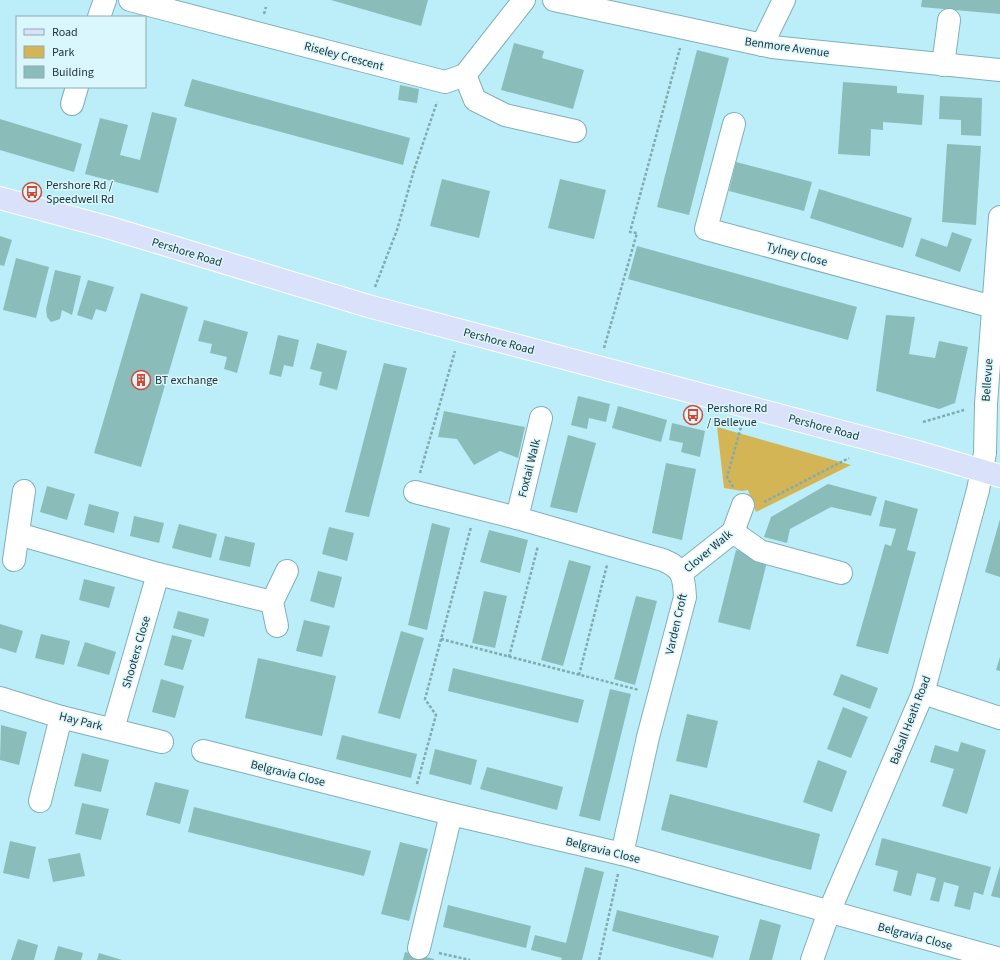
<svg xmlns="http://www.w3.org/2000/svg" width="1000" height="960" font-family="'Source Sans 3',sans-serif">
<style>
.green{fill:#d4b555}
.building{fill:#8abdba}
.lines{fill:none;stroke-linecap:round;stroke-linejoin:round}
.minor-casing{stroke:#7fb0ba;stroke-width:24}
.major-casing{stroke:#fff;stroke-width:24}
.path{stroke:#82aab1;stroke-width:2.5;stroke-dasharray:3 2;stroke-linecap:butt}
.minor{stroke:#fff;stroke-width:22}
.major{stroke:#d9e1fb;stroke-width:22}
.labels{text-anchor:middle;stroke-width:3;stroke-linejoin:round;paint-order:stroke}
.street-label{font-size:12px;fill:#21363a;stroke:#d9f7fd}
.poi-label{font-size:12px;fill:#21363a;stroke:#d9f7fd;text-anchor:start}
</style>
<rect width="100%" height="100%" fill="#bbeef8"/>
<polygon class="green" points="717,427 851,465 756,512 748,490 742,491 724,488"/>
<g class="building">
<polygon points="331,0 428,0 421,26"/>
<polygon points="922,0 1000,0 1000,14 921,7"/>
<polygon points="514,43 544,51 542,58 584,70 573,109 501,90"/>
<polygon points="697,50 729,58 689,215 657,207"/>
<polygon points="192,79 410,138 403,165 184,106"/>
<polygon points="843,82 897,86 897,93 924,95 922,125 883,122 883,130 871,129 870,156 838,154"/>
<polygon points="400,85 419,89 417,103 398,100"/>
<polygon points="940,96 982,98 981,136 961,135 961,120 939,119"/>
<polygon points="152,112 177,118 158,193 85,174 100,118 128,125 120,155 140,160"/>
<polygon points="0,119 82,144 74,172 0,150"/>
<polygon points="947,144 981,146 976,225 942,222"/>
<polygon points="736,162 812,182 804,211 729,191"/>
<polygon points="442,179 490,191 479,238 430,226"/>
<polygon points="560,179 606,190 594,239 548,228"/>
<polygon points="819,189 912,218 903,248 810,218"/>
<polygon points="952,232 972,239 960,272 915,256 921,238 947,247"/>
<polygon points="0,236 12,240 4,266 0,265"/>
<polygon points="637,246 857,307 848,340 628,279"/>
<polygon points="16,258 49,267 36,318 3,310"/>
<polygon points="55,270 81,276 72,315 62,310 60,319 51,322 47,317 46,309"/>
<polygon points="88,280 114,287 106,312 96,309 92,320 77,315"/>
<polygon points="141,293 188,307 141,467 94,453"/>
<polygon points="886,315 915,317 909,354 935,358 939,341 968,347 955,403 939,409 876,391"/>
<polygon points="204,320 248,332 237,373 224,369 227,357 210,353 212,344 198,341"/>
<polygon points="278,335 299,340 293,367 284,365 281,377 269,374"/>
<polygon points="317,343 347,351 337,390 319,385 322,372 310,369"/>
<polygon points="384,363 407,368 369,517 345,512"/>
<polygon points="578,396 610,404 606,422 589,418 587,429 571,425"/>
<polygon points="618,406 667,420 661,442 612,428"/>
<polygon points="444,411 525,427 518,458 500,451 474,465 457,439 438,437"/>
<polygon points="672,423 705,431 700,457 681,452 683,443 669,440"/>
<polygon points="568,435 596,443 577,513 550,507"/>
<polygon points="666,463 696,469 682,540 652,533"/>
<polygon points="828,484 877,497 871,516 831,507 790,529 787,543 764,537 771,517"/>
<polygon points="47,486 75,494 67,520 40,512"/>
<polygon points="885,500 918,509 907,550 916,552 888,654 856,646 885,544 891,546 896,529 879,526"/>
<polygon points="89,504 119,512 114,533 84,525"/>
<polygon points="134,516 164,523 159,543 130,536"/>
<polygon points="1000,519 1000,577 985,572"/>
<polygon points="432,523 450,528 427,630 408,625"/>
<polygon points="179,524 217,534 211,558 172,548"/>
<polygon points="329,527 354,533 347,561 322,554"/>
<polygon points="489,530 528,540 520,573 480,562"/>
<polygon points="225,536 255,543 250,567 219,560"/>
<polygon points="736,550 768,558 750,630 718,622"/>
<polygon points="569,560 591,566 563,666 541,660"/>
<polygon points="318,571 342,577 334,608 310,601"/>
<polygon points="84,579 115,587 109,608 79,600"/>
<polygon points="484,591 507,596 495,648 472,643"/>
<polygon points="636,596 657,601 635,685 614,679"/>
<polygon points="178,611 209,619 204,637 173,628"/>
<polygon points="304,620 330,626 322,657 296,651"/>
<polygon points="0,624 23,631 16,653 0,648"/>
<polygon points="401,631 424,638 400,719 378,713"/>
<polygon points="41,634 70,641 64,665 35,658"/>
<polygon points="172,635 192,640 183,670 164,665"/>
<polygon points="85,642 116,652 109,675 77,666"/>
<polygon points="1000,657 1000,671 996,670"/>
<polygon points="258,658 336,676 322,736 245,718"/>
<polygon points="453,668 584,700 578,723 448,691"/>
<polygon points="841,674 878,688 870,709 833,695"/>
<polygon points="161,679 184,686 175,718 152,712"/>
<polygon points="610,689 631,694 600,821 579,816"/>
<polygon points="843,707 868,717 851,758 827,749"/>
<polygon points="687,714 718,721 707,768 676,761"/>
<polygon points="1,725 27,732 19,765 0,760"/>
<polygon points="342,735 417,754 411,778 336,759"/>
<polygon points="961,742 986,750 967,814 942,806 954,769 930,762 935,745 958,752"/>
<polygon points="435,749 477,760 471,785 429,774"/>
<polygon points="82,753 109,760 101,792 74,786"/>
<polygon points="818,760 847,771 832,812 803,802"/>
<polygon points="487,767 563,787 557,810 480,789"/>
<polygon points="155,782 189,790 180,824 146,815"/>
<polygon points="670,794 820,834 811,870 661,830"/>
<polygon points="82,803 109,809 101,840 75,834"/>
<polygon points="194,807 371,851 364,876 188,832"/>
<polygon points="882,838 991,867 983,895 974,892 970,910 954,906 959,886 944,882 939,902 930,900 936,878 917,873 911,896 893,891 898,871 875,865"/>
<polygon points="10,841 36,847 29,879 3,873"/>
<polygon points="400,842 428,849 409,921 381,914"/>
<polygon points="80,853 85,876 53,882 48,859"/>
<polygon points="1000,866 1000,898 991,896"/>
<polygon points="585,867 604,872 582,960 561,960 562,958 531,950 535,935 566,943"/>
<polygon points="448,905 531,926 526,948 443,927"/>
<polygon points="617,910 719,936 713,958 612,931"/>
<polygon points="760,919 781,925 772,960 749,960"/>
<polygon points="18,939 38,945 34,960 11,960"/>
<polygon points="58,946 83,953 81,960 54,960"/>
<polygon points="405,952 434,959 434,960 403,960"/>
<polygon points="99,953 122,960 97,960"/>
</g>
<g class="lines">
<g class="minor-casing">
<g id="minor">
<polyline points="130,0 445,82 465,75 524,0"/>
<polyline points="554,0 772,47 1000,70"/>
<polyline points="99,17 105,0"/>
<polyline points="762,45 784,0"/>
<polyline points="943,65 949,20"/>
<polyline points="465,75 475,100 505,115 575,131"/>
<polyline points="72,104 77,87"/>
<polyline points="734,124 706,229 993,307"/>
<path d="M415,492L517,518L663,560C683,568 684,577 685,597L648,737L622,854"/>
<polyline points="517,518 541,418"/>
<polyline points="733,532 760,551 841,573"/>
<polyline points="18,534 158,574 272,602"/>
<polyline points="14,560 24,491"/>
<polyline points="681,573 733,532 743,505"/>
<polyline points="277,626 272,602 287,571"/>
<polyline points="923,693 1000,718"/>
<polyline points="0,698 61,717 162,742"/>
<polyline points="113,729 158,574"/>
<polyline points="203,751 451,814 622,854 1000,959"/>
<polyline points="40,801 61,717"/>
<polyline points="419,948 451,814"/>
<polyline points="812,960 829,912 923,693 978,490 985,453 986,404 1000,217"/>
</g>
</g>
<g class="major-casing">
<polyline id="major" points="0,198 107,227 368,306 918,452 1000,476"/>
</g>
<g class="path">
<polyline points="264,14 266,7"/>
<polyline points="375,287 397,230 414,170 437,102"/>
<polyline points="604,348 637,233 630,232 680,48"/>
<polyline points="923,422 964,410"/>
<polyline points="420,473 455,351"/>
<polyline points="733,487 727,477 741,427"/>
<polyline points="764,502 849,458"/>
<polyline points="441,639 639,690"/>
<polyline points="509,657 538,546"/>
<polyline points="579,675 607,565"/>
<polyline points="417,784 436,715 425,699 471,527"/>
<polyline points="439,953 470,960"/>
<polyline points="599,960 618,874"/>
</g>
<use href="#minor" class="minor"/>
<use href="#major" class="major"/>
</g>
<defs>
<g id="bus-ring" transform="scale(1)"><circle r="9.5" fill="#d9f7fd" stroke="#d54934" stroke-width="1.5"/><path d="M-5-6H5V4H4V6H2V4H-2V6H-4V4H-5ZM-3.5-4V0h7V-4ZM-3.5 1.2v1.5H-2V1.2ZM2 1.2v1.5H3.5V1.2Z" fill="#d54934"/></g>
<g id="building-ring" transform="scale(1)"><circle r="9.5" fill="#d9f7fd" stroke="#d54934" stroke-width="1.5"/><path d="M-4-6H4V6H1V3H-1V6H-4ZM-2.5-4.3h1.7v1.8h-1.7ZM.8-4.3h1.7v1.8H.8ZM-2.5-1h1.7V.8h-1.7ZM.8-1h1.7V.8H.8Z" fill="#d54934"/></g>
</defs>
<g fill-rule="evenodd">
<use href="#bus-ring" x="32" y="192"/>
<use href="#building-ring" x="141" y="380"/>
<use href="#bus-ring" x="693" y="415"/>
</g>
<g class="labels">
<g class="street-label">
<text transform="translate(787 47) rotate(8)" y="4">Benmore Avenue</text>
<text transform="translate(344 56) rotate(15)" y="4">Riseley Crescent</text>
<text transform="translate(187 252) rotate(17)" y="4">Pershore Road</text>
<text transform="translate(797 254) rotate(15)" y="4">Tylney Close</text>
<text transform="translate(499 341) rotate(15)" y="4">Pershore Road</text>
<text transform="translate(987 380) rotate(-86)" y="4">Bellevue</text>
<text transform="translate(824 427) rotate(15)" y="4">Pershore Road</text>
<text transform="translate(529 468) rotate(-76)" y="4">Foxtail Walk</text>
<text transform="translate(708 551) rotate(-40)" y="4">Clover Walk</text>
<text transform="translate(676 624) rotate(-77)" y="4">Varden Croft</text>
<text transform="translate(136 652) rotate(-74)" y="4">Shooters Close</text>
<text transform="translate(910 720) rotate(-69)" y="4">Balsall Heath Road</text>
<text transform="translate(81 721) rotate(14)" y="4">Hay Park</text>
<text transform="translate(288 773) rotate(14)" y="4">Belgravia Close</text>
<text transform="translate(603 850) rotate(14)" y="4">Belgravia Close</text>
<text transform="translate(915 936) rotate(15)" y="4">Belgravia Close</text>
</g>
<g class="poi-label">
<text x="46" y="189">Pershore Rd /<tspan x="46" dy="14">Speedwell Rd</tspan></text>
<text x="155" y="384">BT exchange</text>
<text x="707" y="412">Pershore Rd<tspan x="707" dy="14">/ Bellevue</tspan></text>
</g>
</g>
<rect x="16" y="16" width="130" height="72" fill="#d9f7fd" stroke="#8faaaf"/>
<rect x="24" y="29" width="20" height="6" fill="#d9e1fb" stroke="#8faaaf"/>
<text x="52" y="36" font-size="12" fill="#21363a">Road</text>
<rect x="24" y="46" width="20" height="12" fill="#d4b555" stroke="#8faaaf"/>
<text x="52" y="56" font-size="12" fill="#21363a">Park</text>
<rect x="24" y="66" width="20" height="12" fill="#8abdba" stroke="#8faaaf"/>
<text x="52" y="76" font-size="12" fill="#21363a">Building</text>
</svg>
